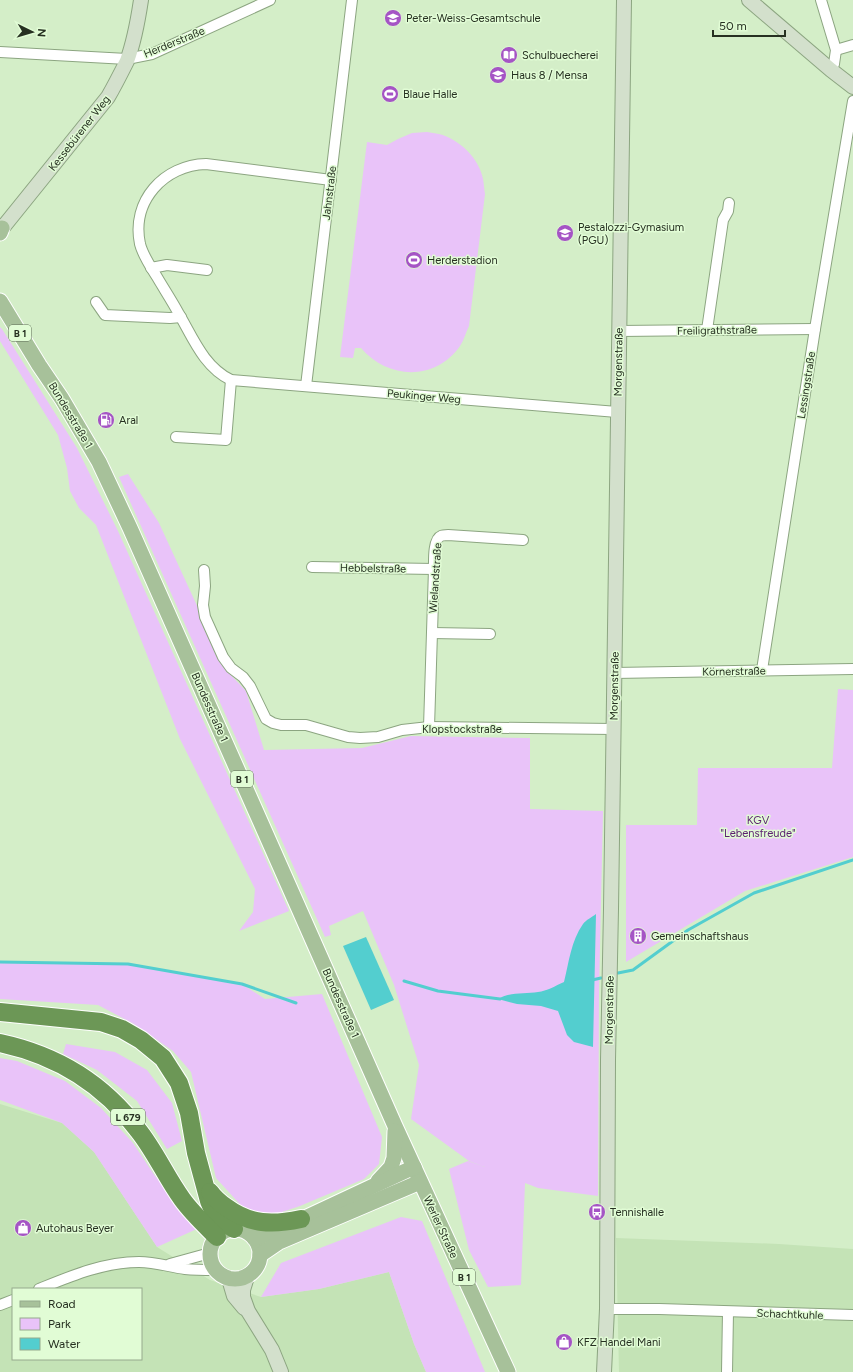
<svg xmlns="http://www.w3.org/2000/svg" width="853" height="1372" font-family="Figtree,sans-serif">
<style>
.built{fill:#c4e3b6;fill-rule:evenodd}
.green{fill:#e9c3f9}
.water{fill:#53cecf}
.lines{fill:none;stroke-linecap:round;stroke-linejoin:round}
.stream{stroke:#53cecf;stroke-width:3}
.street-casing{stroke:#8ca581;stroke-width:12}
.secondary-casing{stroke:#8ca581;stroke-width:16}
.primary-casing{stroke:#fff;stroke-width:17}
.highway-casing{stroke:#fff;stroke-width:20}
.street{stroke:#fff;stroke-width:10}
.secondary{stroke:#d3e0cc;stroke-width:14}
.primary{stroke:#a7c19a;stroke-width:15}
.highway{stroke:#6c9756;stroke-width:18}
.labels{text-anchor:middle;stroke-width:3;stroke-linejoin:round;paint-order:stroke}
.shield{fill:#e1fcd5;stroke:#5e6d57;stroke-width:1}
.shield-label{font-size:10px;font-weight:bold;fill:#263021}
.poi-label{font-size:11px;fill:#263021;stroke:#e1fcd5;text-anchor:start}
.street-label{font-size:11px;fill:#263021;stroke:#e1fcd5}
.park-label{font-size:11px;fill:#5c2171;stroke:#e1fcd5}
</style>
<rect width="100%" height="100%" fill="#d4eec8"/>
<g class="built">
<path d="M0,1104L62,1123L94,1152L157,1247L210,1280L261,1297L319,1289L389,1272L414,1344L426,1372H0ZM13,1289H141V1359H13Z"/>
<polygon points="616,1238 779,1244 853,1249 853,1372 619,1372"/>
</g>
<g class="green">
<path d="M427,132C431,133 435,133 439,134C459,139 479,158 483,179C484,184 484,189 485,194L469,326C466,332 464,340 460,346C435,382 387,379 361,348H355L353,358L340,357L367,142L387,145L398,139L412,133Z"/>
<polygon points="0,327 2,329 77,448 118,531 289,911 239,931 253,912 255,889 180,739 96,525 79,508 70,491 67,468 58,435 0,341"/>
<polygon points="128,474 159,523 227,671 246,691 264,750 362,748 411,736 530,738 530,809 603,811 599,991 598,1196 538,1188 525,1183 521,1285 488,1287 469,1250 449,1169 468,1161 485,1167 469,1161 411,1119 419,1065 394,985 363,911 329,926 331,935 325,937 119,477"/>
<polygon points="838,689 853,690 853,857 745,891 626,962 626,825 697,825 698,768 832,768"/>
<polygon points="0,962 128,964 242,984 265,999 322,994 382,1137 379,1164 364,1179 300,1206 273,1215 246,1211 216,1178 191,1072 173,1051 134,1024 98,1005 0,999"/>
<polygon points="66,1044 115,1052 147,1070 172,1103 182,1141 167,1149 137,1101 97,1070 63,1054"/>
<polygon points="0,1058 17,1061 65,1081 101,1108 133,1143 155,1176 199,1228 157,1247 94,1152 62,1123 0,1100"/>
<polygon points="401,1217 422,1221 485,1372 426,1372 414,1344 389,1272 319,1289 261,1297 281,1263"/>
</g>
<g class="water">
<path d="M596,914L593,1047L574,1042L567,1035L558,1011L541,1006L517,1004L498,999C509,992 525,994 538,992C547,991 555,986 564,982C569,962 571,941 583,924C586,920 592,917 596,914Z"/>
<polygon points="366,937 394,1000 371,1010 343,946"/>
</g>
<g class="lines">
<g class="stream">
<polyline points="0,962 128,964 242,984 296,1003"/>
<polyline points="618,973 633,970 688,930 754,893 853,860"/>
<polyline points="592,980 601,978"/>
<polyline points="404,981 438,991 500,999"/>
</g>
<g class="street-casing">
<g id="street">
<polyline points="821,0 836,50 834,64 831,70"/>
<polyline points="836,50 853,45"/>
<polyline points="0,52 127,59 152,54 270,0"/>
<path d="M331,180L206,164C164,165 131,201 140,244C143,256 151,267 157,277C164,289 172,301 179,314C193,338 204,367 231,380L617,412"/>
<polyline points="151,268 167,265 207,270"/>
<polyline points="96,302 105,315 170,318 181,317"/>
<polyline points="707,330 723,220 728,211 729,203"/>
<polyline points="619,331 815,329"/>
<polyline points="306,386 352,0"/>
<polyline points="176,437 226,440 231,380"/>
<polyline points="312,567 434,569"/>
<polyline points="204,570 205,586 203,605 205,617 223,657 231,668 243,677 250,686 266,719 273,723 281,725 306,725 348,737 360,738 378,737 402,730 429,727 614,729"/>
<polyline points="432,633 490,634"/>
<polyline points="762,670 815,329 853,101"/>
<polyline points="614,673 853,669"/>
<path d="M429,727L434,569C434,561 433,539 441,536C443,535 446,535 448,535L523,540"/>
<polyline points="170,1264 210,1253"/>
<path d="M39,1289C71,1276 104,1262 139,1262C155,1262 170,1267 185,1269C195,1270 206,1270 216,1270"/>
<polyline points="0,1305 13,1300"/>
<polyline points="607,1309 659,1309 853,1315"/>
<polyline points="727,1372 728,1312"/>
</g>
</g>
<g class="secondary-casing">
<g id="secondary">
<polyline points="749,0 831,70 853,87"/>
<path d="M0,231L108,97C115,85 121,73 127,61C134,42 138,20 141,0"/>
<polyline points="247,1277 243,1290 243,1297 248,1311 272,1350 281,1372"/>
<polyline points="229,1279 234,1296 244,1308"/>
<polyline points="604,1372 607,1309 608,1060 611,909 624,0"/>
</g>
</g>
<g class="primary-casing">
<g id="primary">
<polyline points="0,233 2,228"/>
<polyline points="0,301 39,365 62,399 99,462 130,528 261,823 395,1126 508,1372"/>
<polyline points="378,1181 391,1167 394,1158 395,1131"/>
<circle cx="235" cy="1254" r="25"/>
<polyline points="254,1238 273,1233 414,1167"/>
<polyline points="260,1255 279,1242 420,1182"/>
</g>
</g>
<g class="highway-casing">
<g id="highway">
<polyline points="0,1012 101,1022 122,1029 141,1040 163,1058 179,1083 189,1113 196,1153 209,1201 213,1210 223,1222 234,1229"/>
<path d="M0,1043C56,1055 103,1083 138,1130C155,1151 166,1177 182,1199C192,1213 205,1225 217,1237"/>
<path d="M210,1192C215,1199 220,1203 226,1207C250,1225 273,1225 301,1219"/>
</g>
</g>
<use href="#street" class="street"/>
<use href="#secondary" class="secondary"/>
<use href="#primary" class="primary"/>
<use href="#highway" class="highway"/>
</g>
<defs>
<g id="school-disc" transform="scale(0.9)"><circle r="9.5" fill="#a554c5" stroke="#e1fcd5"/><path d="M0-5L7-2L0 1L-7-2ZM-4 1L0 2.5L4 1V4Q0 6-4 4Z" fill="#fff"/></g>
<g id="library-disc" transform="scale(0.9)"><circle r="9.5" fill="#a554c5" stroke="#e1fcd5"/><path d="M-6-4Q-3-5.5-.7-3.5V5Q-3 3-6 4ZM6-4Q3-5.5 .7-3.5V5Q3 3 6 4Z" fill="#fff"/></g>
<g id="stadium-disc" transform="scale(0.9)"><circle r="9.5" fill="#a554c5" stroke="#e1fcd5"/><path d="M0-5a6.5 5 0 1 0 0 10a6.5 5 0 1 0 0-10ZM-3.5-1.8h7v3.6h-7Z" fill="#fff"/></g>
<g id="fuel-disc" transform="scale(0.9)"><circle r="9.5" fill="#a554c5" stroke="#e1fcd5"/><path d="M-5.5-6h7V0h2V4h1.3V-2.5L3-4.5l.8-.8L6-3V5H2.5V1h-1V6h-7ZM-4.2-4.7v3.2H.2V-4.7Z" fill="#fff"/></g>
<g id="building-disc" transform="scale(0.9)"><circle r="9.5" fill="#a554c5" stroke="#e1fcd5"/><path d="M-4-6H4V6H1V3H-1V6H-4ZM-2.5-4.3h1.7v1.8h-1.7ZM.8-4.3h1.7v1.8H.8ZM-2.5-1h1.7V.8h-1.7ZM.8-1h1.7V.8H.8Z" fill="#fff"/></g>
<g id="bus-disc" transform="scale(0.9)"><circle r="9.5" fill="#a554c5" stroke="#e1fcd5"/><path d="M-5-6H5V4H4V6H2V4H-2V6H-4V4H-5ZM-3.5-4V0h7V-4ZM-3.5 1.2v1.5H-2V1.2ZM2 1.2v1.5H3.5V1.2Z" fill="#fff"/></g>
<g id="shop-disc" transform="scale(0.9)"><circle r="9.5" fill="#a554c5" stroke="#e1fcd5"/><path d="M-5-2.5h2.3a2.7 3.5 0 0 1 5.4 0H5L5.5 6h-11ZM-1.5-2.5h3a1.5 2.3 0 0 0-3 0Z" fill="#fff"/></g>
</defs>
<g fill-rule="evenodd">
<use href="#school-disc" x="393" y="18"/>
<use href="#library-disc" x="509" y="55"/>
<use href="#school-disc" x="498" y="75"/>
<use href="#stadium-disc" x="390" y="94"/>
<use href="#school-disc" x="565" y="233"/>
<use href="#stadium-disc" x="414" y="260"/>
<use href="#fuel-disc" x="106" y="420"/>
<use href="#building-disc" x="638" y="936"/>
<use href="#bus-disc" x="597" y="1212"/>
<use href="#shop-disc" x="23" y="1228"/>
<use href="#shop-disc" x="564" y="1342"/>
</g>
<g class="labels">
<g class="shield">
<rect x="9" y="325" width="22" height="16" rx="3"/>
<rect x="231" y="771" width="22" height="16" rx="3"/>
<rect x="111" y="1109" width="34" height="16" rx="3"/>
<rect x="453" y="1269" width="22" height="16" rx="3"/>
</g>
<g class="shield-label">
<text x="20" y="337">B 1</text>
<text x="242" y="783">B 1</text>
<text x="128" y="1121">L 679</text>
<text x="464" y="1281">B 1</text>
</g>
<g class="poi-label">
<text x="406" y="22">Peter-Weiss-Gesamtschule</text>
<text x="522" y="59">Schulbuecherei</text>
<text x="511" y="79">Haus 8 / Mensa</text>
<text x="403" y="98">Blaue Halle</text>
<text x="578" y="231">Pestalozzi-Gymasium<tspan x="578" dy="13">(PGU)</tspan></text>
<text x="427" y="264">Herderstadion</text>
<text x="119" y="424">Aral</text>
<text x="651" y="940">Gemeinschaftshaus</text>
<text x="610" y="1216">Tennishalle</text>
<text x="36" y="1232">Autohaus Beyer</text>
<text x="577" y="1346">KFZ Handel Mani</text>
</g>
<g class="street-label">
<text transform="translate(174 42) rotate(-22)" y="4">Herderstraße</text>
<text transform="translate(79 133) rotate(-52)" y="4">Kessebürener Weg</text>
<text transform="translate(329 193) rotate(-83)" y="4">Jahnstraße</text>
<text transform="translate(717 330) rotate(-1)" y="4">Freiligrathstraße</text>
<text transform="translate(618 362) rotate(-89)" y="4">Morgenstraße</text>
<text transform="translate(806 385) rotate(-81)" y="4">Lessingstraße</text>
<text transform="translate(424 396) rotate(5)" y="4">Peukinger Weg</text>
<text transform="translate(71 415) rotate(59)" y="4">Bundesstraße 1</text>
<text transform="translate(373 568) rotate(1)" y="4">Hebbelstraße</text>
<text transform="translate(435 578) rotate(-86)" y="4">Wielandstraße</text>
<text transform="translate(734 671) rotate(-1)" y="4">Körnerstraße</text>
<text transform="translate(614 686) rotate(-89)" y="4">Morgenstraße</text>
<text transform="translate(210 707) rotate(66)" y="4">Bundesstraße 1</text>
<text x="462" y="733">Klopstockstraße</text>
<text transform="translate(341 1003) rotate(66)" y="4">Bundesstraße 1</text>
<text transform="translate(609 1010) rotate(-89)" y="4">Morgenstraße</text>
<text transform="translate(441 1227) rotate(65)" y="4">Werler Straße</text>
<text transform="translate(790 1314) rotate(2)" y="4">Schachtkuhle</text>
</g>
<g class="park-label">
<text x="758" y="824">KGV<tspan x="758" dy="13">"Lebensfreude"</tspan></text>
</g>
</g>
<rect x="12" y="1288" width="130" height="72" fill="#e1fcd5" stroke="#96aa8d"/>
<rect x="20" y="1301" width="20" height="6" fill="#a7c19a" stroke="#96aa8d"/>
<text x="48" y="1308" font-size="12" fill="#263021">Road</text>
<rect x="20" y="1318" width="20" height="12" fill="#e9c3f9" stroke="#96aa8d"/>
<text x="48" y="1328" font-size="12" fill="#263021">Park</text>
<rect x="20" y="1338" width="20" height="12" fill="#53cecf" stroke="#96aa8d"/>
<text x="48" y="1348" font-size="12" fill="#263021">Water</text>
<g transform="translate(32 32) rotate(95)" stroke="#e1fcd5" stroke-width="3" paint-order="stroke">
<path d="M0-3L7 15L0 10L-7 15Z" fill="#263021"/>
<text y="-6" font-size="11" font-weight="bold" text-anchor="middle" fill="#263021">N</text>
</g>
<path d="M713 30v6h72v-6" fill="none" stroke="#263021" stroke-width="2"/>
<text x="719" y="30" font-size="12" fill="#263021" stroke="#e1fcd5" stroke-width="3" paint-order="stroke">50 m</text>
</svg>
